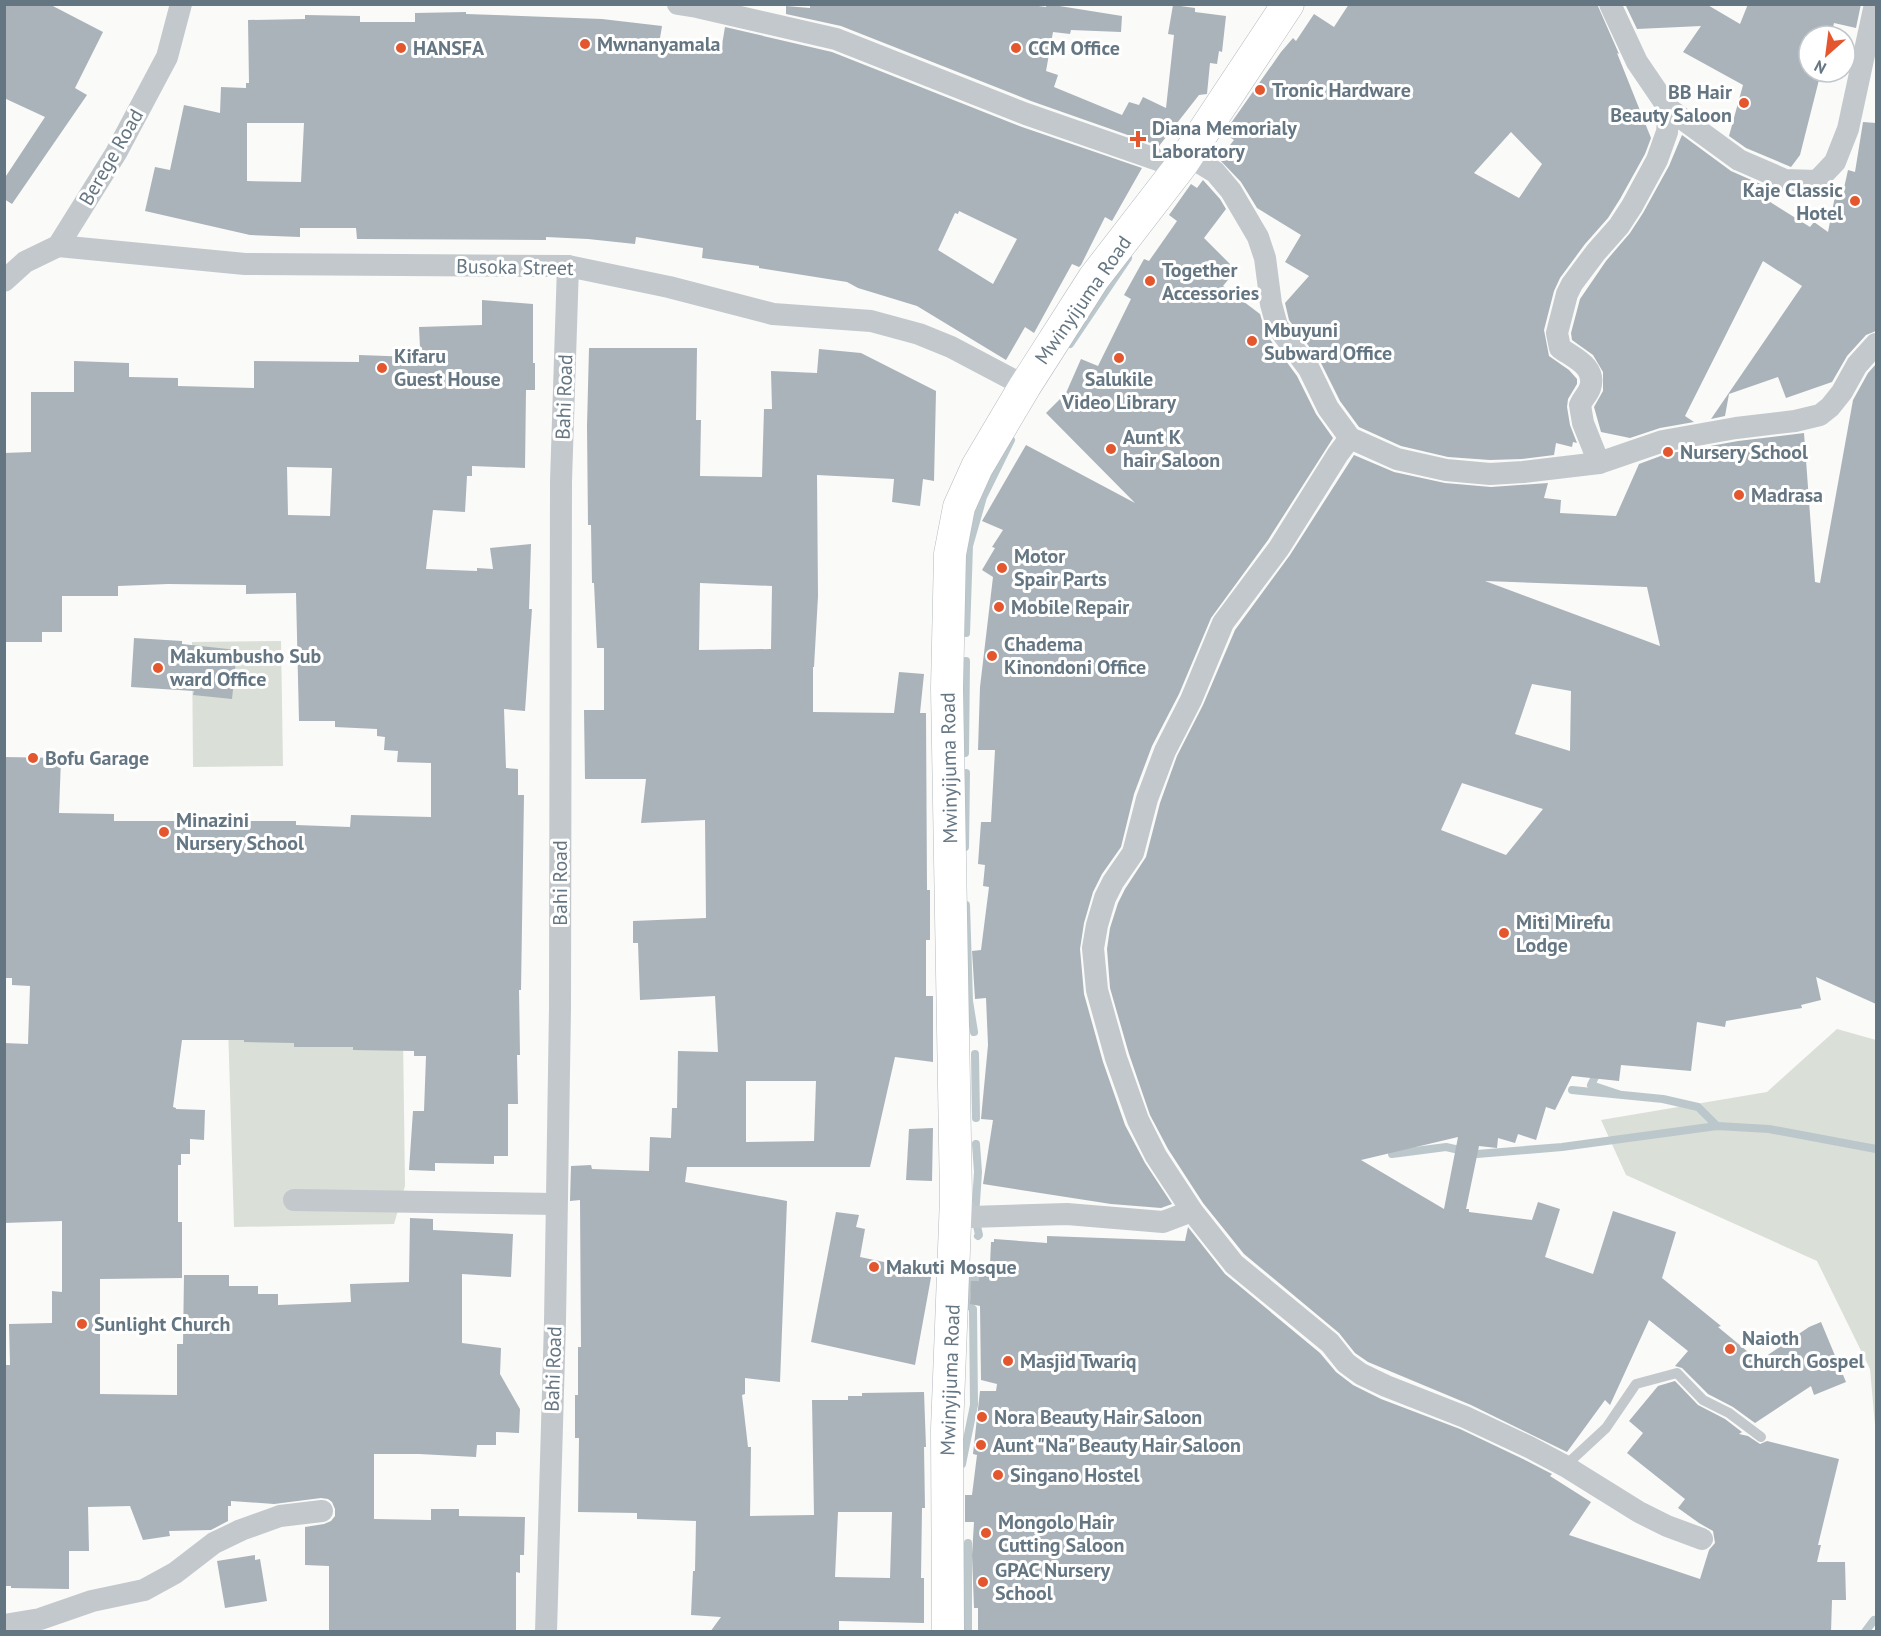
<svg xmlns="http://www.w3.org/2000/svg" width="1881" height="1636" font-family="'PT Sans',sans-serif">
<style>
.green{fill:#dadfd7}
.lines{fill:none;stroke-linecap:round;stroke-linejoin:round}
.stream{stroke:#bbc7cb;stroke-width:8}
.building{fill:#aab3b9;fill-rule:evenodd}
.secondary-casing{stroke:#b3babf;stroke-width:33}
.lane{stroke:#c3c8cc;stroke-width:10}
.street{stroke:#c3c8cc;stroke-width:22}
.secondary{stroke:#fff;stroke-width:32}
.poi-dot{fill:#e4572e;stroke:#fff;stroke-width:2}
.labels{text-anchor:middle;stroke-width:6;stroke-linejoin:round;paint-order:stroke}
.poi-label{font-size:20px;font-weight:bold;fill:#657683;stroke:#fff;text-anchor:start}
.street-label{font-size:20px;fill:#657683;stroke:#fff}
</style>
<rect width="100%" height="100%" fill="#fafaf8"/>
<g class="green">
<polygon points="281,641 283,766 193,767 192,642"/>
<polygon points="228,1023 403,1036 405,1186 394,1224 234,1227"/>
<polygon points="1837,1029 1876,1040 1876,1436 1870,1369 1817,1261 1626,1175 1601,1120 1767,1092"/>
</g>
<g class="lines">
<g class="stream">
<polyline points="1070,344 1128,258"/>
<polyline points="966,633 969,546 983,497 1011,440"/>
<polyline points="965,753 966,661"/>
<polyline points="965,847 966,773"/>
<polyline points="966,905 969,1001 974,1032"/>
<polyline points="975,1054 976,1118"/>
<polyline points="1599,1069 1591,1085 1618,1094"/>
<polyline points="1572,1090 1663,1099 1698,1107 1717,1126"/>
<polyline points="976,1144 978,1172 975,1217 979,1235 978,1236"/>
<polyline points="1392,1154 1446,1147 1477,1154 1562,1147 1717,1126 1769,1129 1876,1149"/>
<polyline points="962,1464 974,1405 973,1309 966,1303 968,1279 978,1278 977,1271"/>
<polyline points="968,1632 968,1543"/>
<polyline points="1865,1632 1874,1620"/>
</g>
</g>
<g class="building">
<polygon points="4,4 49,4 103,32 75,88 87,95 12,204 4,199 4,179 45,117 4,98"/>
<polygon points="867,4 1023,4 1046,7 1047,4 1122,16 1121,32 1071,30 1070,34 1053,32 1046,71 1058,75 1054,87 1122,115 1129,102 1139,105 1143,97 1166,108 1174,35 1168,34 1173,5 1195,8 1195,12 1226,16 1222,52 1219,51 1217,64 1210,63 1207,94 1199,95 1159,146 1031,101 841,26 786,14 786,6 810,8 810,5"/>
<path d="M1349,4H1597L1619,54L1617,53L1651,138L1645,154L1620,199L1608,218L1585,244L1560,278L1554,291L1544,330L1549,356L1569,370L1577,379V384L1568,399L1567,407L1570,425L1577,443L1573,442L1572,447L1556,443L1554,455L1522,459L1490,460L1448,457L1401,446L1359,427L1340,401L1320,361L1289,320L1285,303L1309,276L1285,262L1301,235L1257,208L1241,182L1219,159L1234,140L1224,133L1281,52L1293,38L1296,41L1314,14L1334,27ZM1511,132L1542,164L1519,198L1474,173Z"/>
<polygon points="1625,4 1706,4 1740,24 1748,4 1861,4 1856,28 1834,23 1831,36 1809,36 1809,72 1821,72 1800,155 1791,167 1746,148 1729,136 1743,85 1683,52 1701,26 1637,29"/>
<path d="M466,12V14L602,19L662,26L660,38L721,51L725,27L832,52L1022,127L1142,168L1112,221L1105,217L1081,265L1079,267L1072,264L1034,333L1025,327L1006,360L917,306L858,288L847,282L759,268V266L702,258L703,248L636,237L635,244L588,239L546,237V240L357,239L356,228H300V237L250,235L145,211L155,167L170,170L184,105L220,113L221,87L246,88V83H249L248,20L305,19V15L360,16V22H415V13ZM247,123H304L301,182L247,181ZM959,211L1017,239L993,284L938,250L955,213L958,214Z"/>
<polygon points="1863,122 1876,123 1876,331 1866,335 1847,356 1832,382 1786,398 1778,377 1729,394 1725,416 1711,419 1802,286 1763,261 1685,416 1694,422 1660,428 1630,438 1601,432 1594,407 1603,391 1603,372 1593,355 1572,340 1571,333 1580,299 1606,261 1630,233 1643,213 1669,166 1682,135 1731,171 1774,190 1767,200 1810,227 1814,222 1828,232 1837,186 1844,188 1848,170 1855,172"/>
<polygon points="1203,180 1220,199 1226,209 1204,238 1236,270 1223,286 1260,314 1266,334 1297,376 1316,414 1333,438 1268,540 1211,618 1179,694 1152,746 1134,794 1121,847 1102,874 1093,892 1084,923 1080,949 1084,994 1103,1062 1125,1125 1145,1163 1172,1204 1161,1208 1111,1204 983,1184 993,1120 981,1119 988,1045 986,998 975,999 972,951 981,950 989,887 983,886 985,865 978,864 981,822 991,822 995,750 978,750 980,687 993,577 982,570 995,548 992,547 1003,530 982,521 1026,445 1135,503 1046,413 1066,393 1081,359 1098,366 1131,299 1124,295 1144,259 1149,261 1177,221 1169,215 1191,184 1197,188"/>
<path d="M482,300L533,304V363H535V390H526L525,468L472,466V476H467L465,512L433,510L426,569L477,571V568L493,569L490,548L531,544L529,609H532L525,711L504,709L506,768L518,769V795H524L521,990H519L520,1055H517L518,1104H508V1156H494V1164L435,1163V1171L409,1170L413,1111H424L426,1056H414V1051L353,1050V1047H294V1043L244,1042V1040H182L173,1107L176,1108V1109L205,1110L204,1140L190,1139V1154H181V1165H178V1222H182V1278L100,1279V1394L177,1395V1344H183L184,1275H229V1286H258V1294H278V1305L351,1302L350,1284L409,1282L410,1218L433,1219V1230L513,1234L511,1277L462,1274V1343L501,1348L500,1374L520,1409L519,1433L496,1432V1445H477L476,1457L419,1454H374V1519L431,1520V1509H459V1516L525,1517L524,1555H520V1573L516,1572V1632H329V1566L305,1565V1527L324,1524L331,1521L335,1516V1509L332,1502L328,1499L321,1498L274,1504L231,1501V1506H228V1521L211,1530L169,1531L170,1536L143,1540L130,1506L88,1507L89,1551H69V1589L11,1588V1586H4V1365H10L9,1324L52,1323V1291L62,1292V1221L4,1223V1043L28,1044L30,986L12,985V978H4V757L61,758L59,813L114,814V821H296V825L350,827L351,815L431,817V763L397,762L398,751L384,750L385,737L377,736V729L335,727V721H299L296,593L246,594V585L168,584L118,586V596H62V632H42V642H4V453L31,452V392H74V361L129,363V377L178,378V386L254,388V361L359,362V355L414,357V348H420L419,327L482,325ZM287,467L332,468L330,516L288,515Z"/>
<path d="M589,348H697L696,420H701L700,476L762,477L764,409H772L771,371L817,373L819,349L861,353L936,391L934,481L923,479L920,506L892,502L894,479L817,475L818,596L814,667H813V712L894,713L899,672L924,674L920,713H926L927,890H930V940H926V996H933V1062L895,1057L870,1167H687L685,1182L787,1201L780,1382L745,1378V1394L742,1395L748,1447H751L750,1516L814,1515L812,1400H848V1396H862V1393L924,1392L926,1447H924L925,1508H922L921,1578H924V1623L839,1621V1632H710L721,1617L691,1615L693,1571H695L696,1521L637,1519V1513L578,1512L579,1438H575V1395H578V1347H581L580,1200L570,1201L571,1166L591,1165L592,1169L649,1171L650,1137L671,1138L672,1108H677L678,1051L718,1052L715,996L640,1000L638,943H633V921L706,918L705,820L641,823L646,779H585L584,710H604V648H597L594,583H592L591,525H588L587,426ZM700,583L772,586L771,649L699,650ZM746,1081H816L814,1141L746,1142ZM838,1512H892L890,1578L835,1577Z"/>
<path d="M1876,364V1004L1816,977L1821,1000L1801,1005L1802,1008L1726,1021L1725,1027L1697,1022L1691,1071L1621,1065L1619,1081L1572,1076L1555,1110L1546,1107L1536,1140L1518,1134L1515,1143L1498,1138L1497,1148L1479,1146L1466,1209H1469V1212L1532,1220L1538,1202L1560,1209L1545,1257L1593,1274L1613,1211L1676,1232L1662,1278L1721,1326L1718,1327L1759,1361L1809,1327L1821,1322L1846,1382L1814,1395L1811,1386L1755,1423L1733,1407L1708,1394L1682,1368L1675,1366L1688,1351L1649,1320L1610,1405L1605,1400L1567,1452L1471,1405L1368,1362L1355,1353L1339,1333L1244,1254L1203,1203L1168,1149L1150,1115L1129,1054L1110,988L1107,949L1110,928L1118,903L1125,889L1146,857L1160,803L1177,756L1203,705L1235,630L1290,555L1354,455L1394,472L1445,483L1491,487L1548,483L1544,498L1561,500L1560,513L1616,516L1639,464L1666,454L1738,441L1804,433L1815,582L1820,583L1853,400L1868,373ZM1485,581L1647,587L1660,646ZM1532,684L1571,691L1570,751L1515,734ZM1462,783L1543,809L1506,855L1441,830ZM1458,1137L1444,1209L1361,1160Z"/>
<polygon points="134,638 182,641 182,644 237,650 232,699 193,695 194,691 131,687"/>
<polygon points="933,1128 932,1181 906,1180 909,1129"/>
<polygon points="836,1212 859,1215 856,1227 865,1229 860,1257 932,1272 915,1365 811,1342"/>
<polygon points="1188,1227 1225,1274 1320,1353 1336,1372 1353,1385 1381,1399 1460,1429 1523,1459 1552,1474 1550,1476 1591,1502 1569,1535 1700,1579 1709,1550 1715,1543 1713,1531 1699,1523 1678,1508 1685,1499 1627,1453 1643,1433 1629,1421 1658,1386 1675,1381 1698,1405 1725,1419 1742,1432 1739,1434 1748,1436 1760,1444 1767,1441 1839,1459 1818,1545 1821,1545 1817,1562 1845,1562 1846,1600 1832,1600 1831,1632 978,1632 978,1608 974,1608 972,1555 974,1522 965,1522 965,1495 972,1495 977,1455 973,1454 980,1391 996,1391 997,1384 981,1380 980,1306 970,1304 971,1281 979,1281 979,1265 990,1265 991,1242 994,1242 994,1239 1047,1243 1047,1236 1185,1241"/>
<polygon points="255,1555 255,1560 260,1559 267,1601 225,1608 217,1561"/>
</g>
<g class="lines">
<g class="secondary-casing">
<polyline id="secondary" points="948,1632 947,1429 956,1198 947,688 950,554 959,507 977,467 1025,386 1094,278 1182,164 1288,4"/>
</g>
<polyline class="lane" points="1565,1466 1606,1428 1636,1384 1677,1373 1703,1400 1729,1413 1761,1437"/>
<g class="street">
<polyline points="678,4 697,7 836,39 1026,114 1164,162 1182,164 1197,161 1215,172 1231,191 1258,237 1265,258 1271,304 1277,326 1309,369 1328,408 1350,438 1397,459 1446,470 1490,474 1523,472 1599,463 1663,441 1736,428 1795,421 1820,415 1830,407 1842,392 1857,365 1876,344"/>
<polyline points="1610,4 1637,62 1669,109 1739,160 1785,180 1817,181 1835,162 1848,129 1875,4"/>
<polyline points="58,246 245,264 568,266 669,287 773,314 871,321 919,334 951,347 1025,386"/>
<polyline points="4,281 25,262 58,246 116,153 167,57 181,4"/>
<polyline points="1350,438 1338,454 1279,548 1223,623 1191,700 1165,751 1147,799 1133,853 1113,882 1105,898 1097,925 1093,948 1097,990 1116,1058 1138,1120 1156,1156 1192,1211 1234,1264 1330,1343 1346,1363 1361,1374 1386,1386 1465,1417 1529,1447 1565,1466 1639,1512 1667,1526 1702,1539"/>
<path d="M1599,463L1583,423L1580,405C1583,398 1588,394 1590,388C1597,367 1574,358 1560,348L1557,333L1567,294L1572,284L1596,252L1619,226L1632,206L1657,160L1667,132L1669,109"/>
<polyline points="956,1198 970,1217 1067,1214 1163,1222 1192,1211"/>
<polyline points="294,1200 556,1204"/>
<polyline points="4,1625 40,1619 92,1601 144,1590 175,1573 214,1543 241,1530 280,1516 322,1511"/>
<polyline points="546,1632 555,1322 560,1008 561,481 568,266"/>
</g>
<use href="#secondary" class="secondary"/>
</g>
<g class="poi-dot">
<circle cx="585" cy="44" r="6"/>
<circle cx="401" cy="48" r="6"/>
<circle cx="1016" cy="48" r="6"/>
<circle cx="1260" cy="90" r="6"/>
<circle cx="1744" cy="103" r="6"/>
<path d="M1135 130h6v6h6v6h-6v6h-6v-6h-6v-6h6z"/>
<circle cx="1855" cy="201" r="6"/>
<circle cx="1150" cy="281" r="6"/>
<circle cx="1252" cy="341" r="6"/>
<circle cx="1119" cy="358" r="6"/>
<circle cx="382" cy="368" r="6"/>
<circle cx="1111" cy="449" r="6"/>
<circle cx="1668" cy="452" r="6"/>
<circle cx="1739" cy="495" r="6"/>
<circle cx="1002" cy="568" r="6"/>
<circle cx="999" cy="607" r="6"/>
<circle cx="992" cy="656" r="6"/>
<circle cx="158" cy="668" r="6"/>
<circle cx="33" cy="758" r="6"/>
<circle cx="164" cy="832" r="6"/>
<circle cx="1504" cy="933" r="6"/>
<circle cx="874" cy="1267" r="6"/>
<circle cx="82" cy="1324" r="6"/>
<circle cx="1730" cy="1349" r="6"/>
<circle cx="1008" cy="1361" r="6"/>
<circle cx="982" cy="1417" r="6"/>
<circle cx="981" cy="1445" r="6"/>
<circle cx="998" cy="1475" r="6"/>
<circle cx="986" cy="1533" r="6"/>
<circle cx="983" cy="1582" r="6"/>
</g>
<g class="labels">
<g class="poi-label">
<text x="597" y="51">Mwnanyamala</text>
<text x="413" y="55">HANSFA</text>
<text x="1028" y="55">CCM Office</text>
<text x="1272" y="97">Tronic Hardware</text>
<text x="1732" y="99" text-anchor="end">BB Hair<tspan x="1732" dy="23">Beauty Saloon</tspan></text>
<text x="1152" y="135">Diana Memorialy<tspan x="1152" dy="23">Laboratory</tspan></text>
<text x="1843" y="197" text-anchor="end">Kaje Classic<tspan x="1843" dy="23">Hotel</tspan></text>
<text x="1162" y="277">Together<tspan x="1162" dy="23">Accessories</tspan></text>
<text x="1264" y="337">Mbuyuni<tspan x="1264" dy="23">Subward Office</tspan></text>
<text x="394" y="363">Kifaru<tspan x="394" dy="23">Guest House</tspan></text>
<text x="1119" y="386" text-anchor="middle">Salukile<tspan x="1119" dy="23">Video Library</tspan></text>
<text x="1123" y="444">Aunt K<tspan x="1123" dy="23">hair Saloon</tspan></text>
<text x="1680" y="459">Nursery School</text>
<text x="1751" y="502">Madrasa</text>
<text x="1014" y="563">Motor<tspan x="1014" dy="23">Spair Parts</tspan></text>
<text x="1011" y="614">Mobile Repair</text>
<text x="1004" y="651">Chadema<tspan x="1004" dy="23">Kinondoni Office</tspan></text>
<text x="170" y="663">Makumbusho Sub<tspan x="170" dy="23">ward Office</tspan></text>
<text x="45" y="765">Bofu Garage</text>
<text x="176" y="827">Minazini<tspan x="176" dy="23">Nursery School</tspan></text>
<text x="1516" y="929">Miti Mirefu<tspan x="1516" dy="23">Lodge</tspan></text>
<text x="886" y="1274">Makuti Mosque</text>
<text x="94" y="1331">Sunlight Church</text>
<text x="1742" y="1345">Naioth<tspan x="1742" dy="23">Church Gospel</tspan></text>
<text x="1020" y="1368">Masjid Twariq</text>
<text x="994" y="1424">Nora Beauty Hair Saloon</text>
<text x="993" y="1452">Aunt "Na" Beauty Hair Saloon</text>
<text x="1010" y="1482">Singano Hostel</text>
<text x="998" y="1529">Mongolo Hair<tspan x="998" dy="23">Cutting Saloon</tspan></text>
<text x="995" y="1577">GPAC Nursery<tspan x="995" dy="23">School</tspan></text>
</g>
<g class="street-label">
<text transform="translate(111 157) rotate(-60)" y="7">Berege Road</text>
<text transform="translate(515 267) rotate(1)" y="7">Busoka Street</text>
<text transform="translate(1083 300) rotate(-55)" y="7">Mwinyijuma Road</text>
<text transform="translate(564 397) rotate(-88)" y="7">Bahi Road</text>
<text transform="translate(949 768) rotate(-91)" y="7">Mwinyijuma Road</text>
<text transform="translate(560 883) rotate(-90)" y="7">Bahi Road</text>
<text transform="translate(553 1369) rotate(-88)" y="7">Bahi Road</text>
<text transform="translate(950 1380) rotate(-88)" y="7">Mwinyijuma Road</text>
</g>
</g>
<rect width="1881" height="1636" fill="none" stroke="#657683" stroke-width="12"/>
<g transform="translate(1827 54) rotate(208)"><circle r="28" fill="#ffffff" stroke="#c1c8cd" stroke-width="1.5"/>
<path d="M0-4.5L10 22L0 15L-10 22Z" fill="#e4572e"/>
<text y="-9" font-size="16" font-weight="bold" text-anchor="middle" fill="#657683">N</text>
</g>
</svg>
